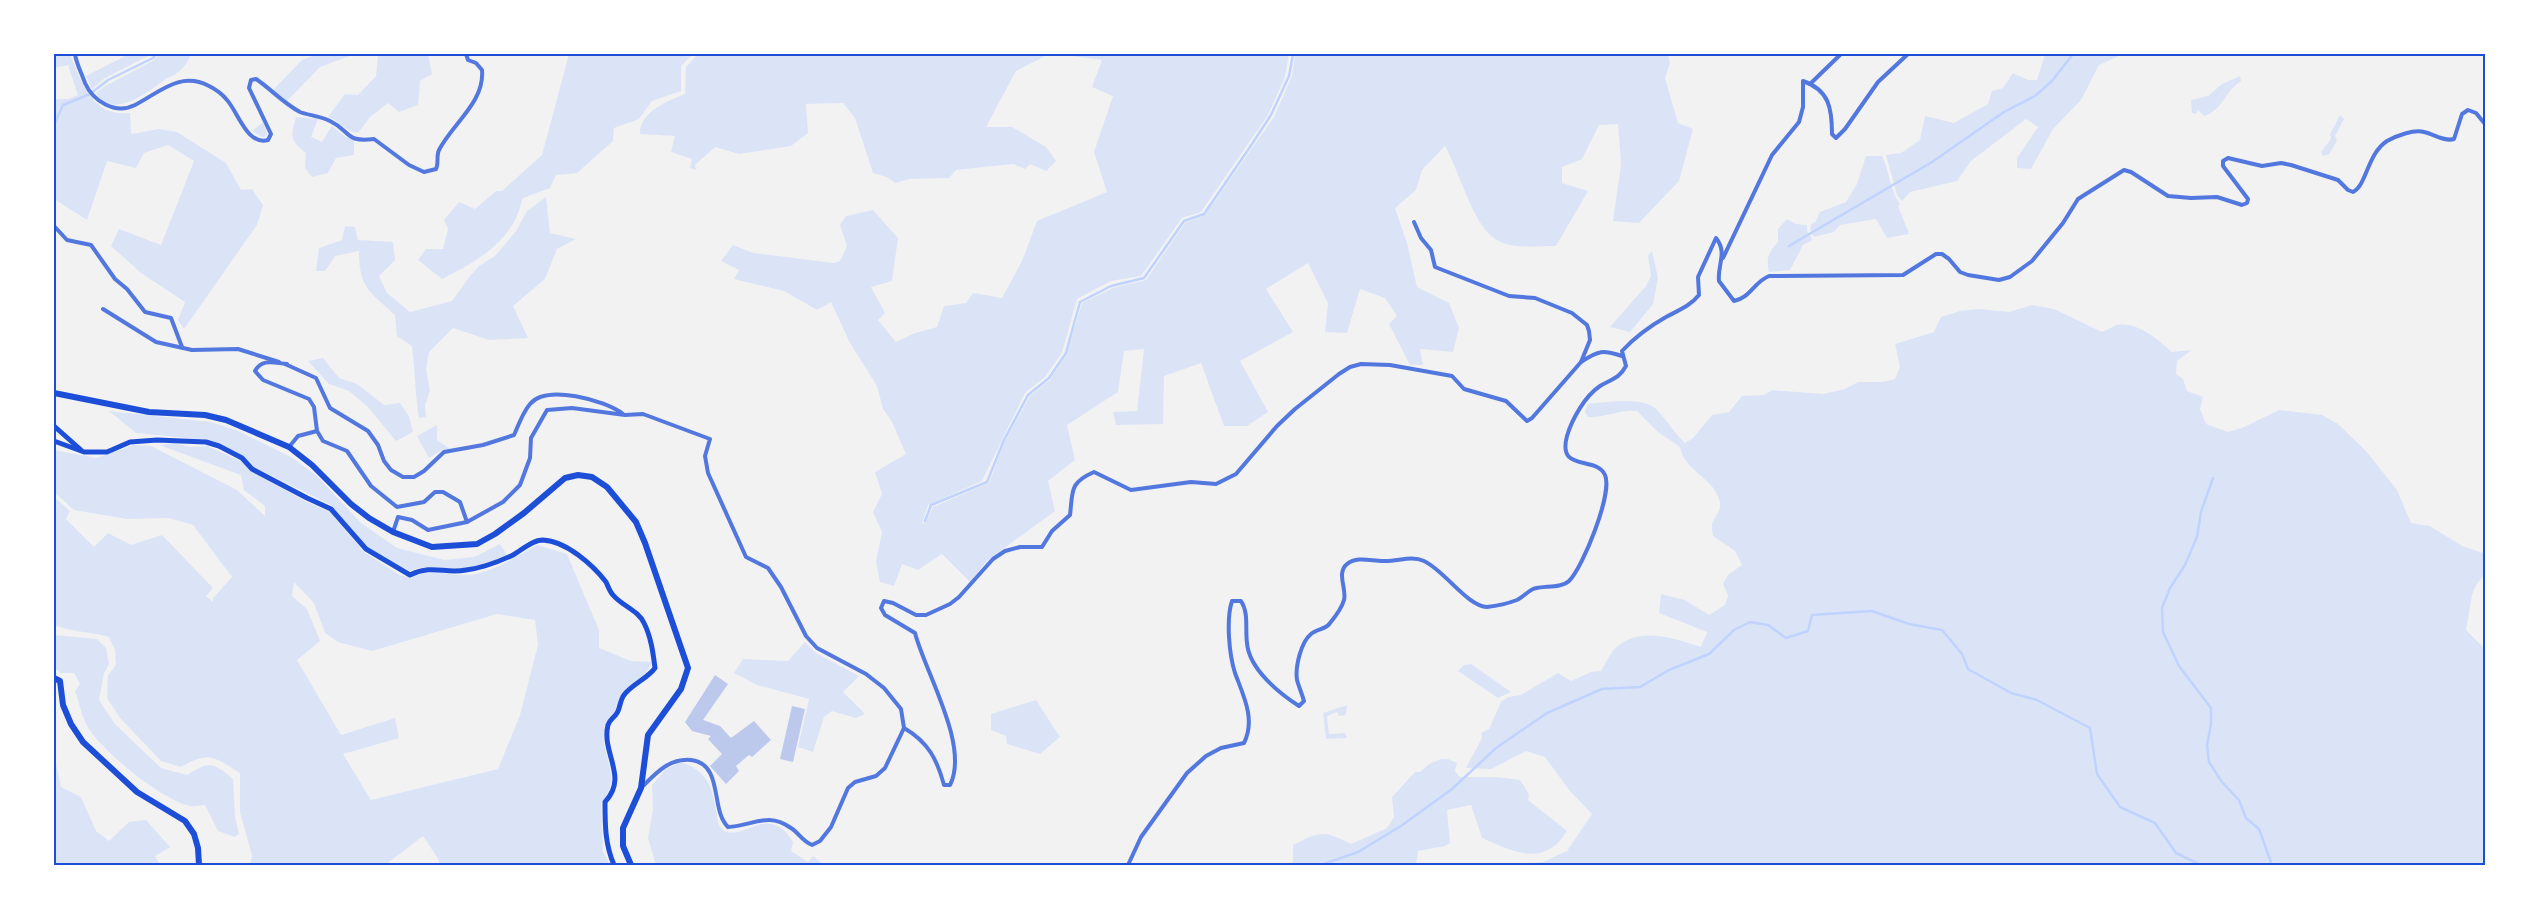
<svg xmlns="http://www.w3.org/2000/svg" width="2539" height="919" font-family="'Work Sans',sans-serif">
<style>
.green{fill:#dbe4f7;fill-rule:evenodd}
.lines{fill:none;stroke-linecap:round;stroke-linejoin:round}
.stream{stroke:#bfd3fe;stroke-width:2.5}
.building{fill:#bdc9ec}
.minor{stroke:#5277de;stroke-width:4}
.secondary{stroke:#1d4ed8;stroke-width:5}
.trunk{stroke:#1d4ed8;stroke-width:6}
.neatline{fill:none;stroke:#1d4ed8;stroke-width:2}
</style>
<rect width="100%" height="100%" fill="#f2f2f2"/>
<g class="green">
<path d="M54,54H72L71,57C83,85 93,117 130,113L131,134L159,129L177,132L226,163L241,190L252,189L263,205L257,225L184,329L178,320L185,302L141,273L111,246L119,229L161,245L194,161L168,145L144,153L136,168L107,161L87,220L54,199V99H68L78,95L68,65L54,68Z"/>
<polygon points="129,54 152,54 105,78 92,89 86,76"/>
<path d="M159,54H191C188,64 178,75 167,78C151,90 112,122 96,93L105,86L154,60Z"/>
<polygon points="317,54 355,54 320,67 287,101 273,90 302,60"/>
<path d="M378,54H428L432,74L420,81L418,105L399,112L388,103L370,117L358,133C346,132 340,121 328,117L345,94L358,95L376,76Z"/>
<path d="M569,54H693L681,66V91L652,101L639,119L614,128L613,141L577,173L556,175L550,188L523,198C520,207 517,219 511,227C494,252 468,266 442,279L418,260L426,249H443L448,229L444,220L459,202L475,209L496,191H502L542,155Z"/>
<path d="M698,54H1049L1016,71L986,127H1012L1046,147L1056,161L1046,171L1030,164L1025,169L1013,164L956,170L949,178L909,179L895,183L887,177L873,173L855,118L843,103L806,104L808,133L791,146L739,154L715,147L695,165L696,170L690,168L692,159L671,152L675,136L640,134C639,112 669,100 685,94L686,67Z"/>
<path d="M1056,54H1289L1285,77L1268,115L1201,212L1182,218L1141,276L1111,281L1077,299L1062,353L1045,377L1025,393L982,481L928,505L922,524L926,522L933,507L989,483L1005,441L1030,396L1050,380L1067,354L1082,303L1113,288L1146,280L1185,223L1205,215L1274,117L1292,76L1295,54H1668L1670,63L1665,78L1678,123L1693,129L1679,181L1639,223L1613,221L1621,165L1618,124L1599,125L1582,159L1562,167V183L1588,191L1556,246C1537,246 1510,250 1494,238C1472,223 1459,170 1445,146L1422,170L1416,190L1395,208L1407,243L1417,287L1449,303L1459,328L1453,352L1420,349L1423,365H1410L1389,324L1397,316L1385,298L1360,289L1347,333L1325,332L1328,303L1308,263L1266,289L1293,332L1240,361L1268,412L1247,426H1224L1201,363L1164,376L1163,424L1116,425L1113,412L1137,411L1144,349L1124,351L1118,392L1067,425L1075,460L1048,481L1055,511L988,560L970,582L942,554L918,570L902,564L894,586L880,582L876,561L882,532L873,512L882,494L875,472L906,454L892,422L883,409L877,386L850,343L831,302L817,310L784,291L734,279L739,270L721,261L733,245L753,253L834,263L840,261L847,246L840,225L846,216L873,210L898,238L892,281L871,287L885,313L878,320L896,342L915,333L937,327L944,306L966,303L973,293L1002,298L1022,261L1037,221L1107,192L1094,152L1113,96L1092,87L1102,60Z"/>
<polygon points="2045,54 2116,54 2117,57 2099,65 2081,100 2053,129 2031,169 2017,168 2017,158 2038,127 2026,119 1971,161 1957,181 1910,192 1902,201 1897,195 1886,155 1901,153 1920,140 1925,116 1954,123 1988,104 1992,91 2003,88 2013,73 2028,80 2037,80"/>
<path d="M2240,76L2241,81C2225,91 2223,110 2204,116L2198,110L2196,114L2192,113L2191,100L2208,96L2222,84Z"/>
<polygon points="2340,115 2344,119 2335,136 2337,141 2329,154 2323,156 2321,152 2331,139 2330,134"/>
<path d="M296,117L318,119L311,137L322,142L332,126L344,136L354,140V155L336,158L328,173L312,177L305,168L306,153C289,140 291,136 296,117Z"/>
<polygon points="263,122 267,134 264,138 252,131"/>
<path d="M1866,156H1882C1890,171 1889,190 1900,204L1898,206L1909,234L1887,238L1876,219L1840,225L1834,232L1814,237L1810,230L1811,224L1816,221L1820,212L1846,202L1857,184Z"/>
<path d="M546,197L550,233L576,239L557,249L545,279L513,306L528,338L489,340L453,328L429,352L426,369L430,391L425,405L426,417L419,418C415,394 415,370 412,346L397,336L395,315C369,291 359,288 359,251L335,256L325,271H316L319,248L342,240L345,226L355,227L358,240L393,242L395,260L379,276L387,293L410,312L452,301L470,276L479,266L495,256L516,231L527,211Z"/>
<path d="M1787,219L1796,224L1807,225V231L1813,240L1803,245L1790,270L1769,272C1766,259 1768,252 1778,242V229Z"/>
<polygon points="1652,251 1658,278 1653,304 1630,332 1610,327 1646,286 1651,276 1648,256"/>
<path d="M2032,305L2054,309L2102,332C2107,330 2112,327 2116,325C2135,320 2159,340 2172,352L2192,350L2177,361L2176,374L2183,379L2187,391L2203,397L2200,409L2206,424L2228,432L2242,428L2279,410L2322,415L2338,424L2366,451L2397,490L2411,523L2430,526L2462,546L2483,553L2485,552V574L2476,585L2472,595L2466,630L2485,649V865H1495L1543,862L1567,851L1592,814L1569,790L1545,757L1526,751L1491,769L1466,768L1482,738L1481,733L1489,729L1501,702L1508,697L1521,695L1558,673L1571,681L1591,672L1601,671C1606,663 1611,650 1619,645C1644,627 1674,639 1701,647L1707,632L1659,613L1661,594L1685,600L1709,615L1725,605L1728,596L1723,583L1729,574L1742,565L1735,551L1713,536C1713,533 1711,527 1712,524C1714,516 1721,513 1720,503C1716,478 1684,472 1680,447L1658,432L1637,411C1620,409 1606,418 1588,417L1585,412L1588,404C1606,402 1645,396 1657,410C1667,420 1674,433 1685,443L1693,438L1712,415L1729,412L1742,396L1764,395L1772,390L1823,394L1845,389L1858,382H1883L1895,379L1900,367L1895,344L1934,332L1941,317L1960,311L1979,309L2009,312Z"/>
<polygon points="323,358 339,378 357,384 384,405 400,403 409,416 413,432 396,441 368,407 349,391 329,384 308,361"/>
<path d="M109,411L211,422L238,431L291,457L316,475L361,523L397,548L445,560L474,557L500,544L507,555C493,561 480,566 465,568C445,570 429,563 410,571L367,547L331,505L254,467L242,456L204,440L136,433Z"/>
<polygon points="437,425 437,440 450,449 442,450 429,458 417,436"/>
<path d="M176,443L190,447L207,446L241,461L251,471L307,502L330,512L364,552L400,575L411,578C434,568 441,575 464,575C489,575 516,557 537,545L567,554L599,630V648L631,661L652,662C645,679 635,681 623,692C618,697 619,705 616,710C612,716 607,718 605,726C598,755 625,776 601,803L603,852L610,865H439V860L423,836L385,865H250L252,856L240,812V773C214,757 209,751 181,767L161,761L120,718L107,698L108,675L116,665L115,650L109,637C91,632 72,632 54,625V497L70,511L66,519L94,547L108,533L131,545L162,535L213,588L206,596L213,602V598L232,577L193,525L169,518L127,519L74,510L54,492V450L96,458L134,445L151,446L237,490L265,516V506L244,490L241,475L159,445ZM294,582L314,603L325,633L338,642L372,651L497,614L535,620L538,645L520,715L498,769L371,800L343,754L399,738L395,718L341,735L297,660L320,641L307,609L292,596Z"/>
<path d="M54,635L97,639L106,648L109,664L104,673L99,700L115,724L161,768L187,775C209,761 213,762 233,779L235,817L239,834L235,837L218,831L205,805C200,805 194,807 190,806C160,799 100,750 86,724C81,714 79,701 75,691L80,684L74,673H61L54,668Z"/>
<polygon points="805,642 816,653 859,676 843,692 865,714 856,718 832,711 824,717 813,752 798,747 809,699 757,685 734,673 743,659 788,661"/>
<polygon points="1471,664 1511,692 1498,698 1458,671 1464,665"/>
<polygon points="1036,700 1060,737 1040,754 1007,744 1006,736 991,730 991,714"/>
<polygon points="1347,705 1346,715 1339,716 1337,712 1327,716 1329,734 1345,733 1347,738 1326,739 1323,713"/>
<polygon points="54,754 61,787 81,797 96,831 109,841 129,822 146,820 170,847 155,856 160,865 54,865"/>
<path d="M1441,759H1448L1457,763L1455,771L1460,777H1496L1520,780L1529,794L1528,800L1567,831C1544,869 1512,851 1482,838L1471,805L1447,810L1450,843L1445,846L1418,851L1416,865H1293V845C1320,831 1324,830 1351,844L1387,828L1394,817L1392,797L1415,772H1420L1429,764Z"/>
<path d="M681,762C709,772 712,787 717,815C718,820 718,826 722,829C741,845 768,800 793,842L791,851L808,862L813,856L824,865H656L648,838L653,809L652,785L666,769Z"/>
</g>
<g class="lines">
<g class="stream">
<polyline points="54,125 63,105 90,94 108,80 153,58 156,54"/>
<polyline points="1789,246 1932,162 2004,112 2035,96 2052,81 2073,54"/>
<polyline points="2213,478 2201,512 2197,537 2185,565 2170,588 2162,608 2163,632 2179,666 2211,708 2211,724 2207,745 2209,762 2222,782 2239,800 2246,818 2259,829 2272,865"/>
<polyline points="925,521 931,505 987,482 1004,440 1028,395 1049,378 1066,353 1080,302 1111,286 1144,278 1184,221 1204,214 1250,147 1271,115 1289,76 1293,54"/>
<polyline points="1321,865 1358,852 1401,826 1452,789 1496,748 1547,713 1602,689 1640,687 1669,670 1709,654 1734,630 1750,622 1768,625 1786,638 1808,631 1812,615 1872,611 1909,624 1942,630 1962,654 1968,669 2011,693 2037,700 2090,728 2097,774 2120,807 2155,823 2176,853 2201,865"/>
</g>
</g>
<g class="building">
<polygon points="715,675 728,684 703,720 720,726 731,738 754,721 771,740 752,757 749,755 736,766 739,771 726,784 710,766 722,754 708,739 711,736 692,731 685,722"/>
<polygon points="792,706 805,709 793,762 780,759"/>
</g>
<g class="lines">
<g class="minor">
<path d="M75,54C76,63 82,74 85,83C93,101 115,115 135,105C160,92 180,71 209,86C215,89 223,95 227,100C238,112 247,146 268,140L271,134L249,88L251,80L256,79C271,89 283,103 300,112C307,115 320,116 330,121C351,131 345,143 374,139L409,165L424,172L436,169C439,163 436,156 439,150C452,124 485,102 482,70L476,63L468,60L466,54"/>
<polyline points="1810,84 1841,54"/>
<polyline points="1414,222 1421,238 1431,250 1435,267 1509,296 1535,298 1572,313 1587,325 1589,331 1590,340 1581,362"/>
<polyline points="54,226 67,240 91,245 115,279 127,289 145,312 171,318 182,347"/>
<path d="M1723,258L1772,155L1799,122L1803,107V81C1829,90 1832,108 1832,134L1836,138L1845,129L1878,82L1908,54"/>
<polyline points="103,309 156,342 192,350 238,349 279,362"/>
<path d="M285,364L316,378L330,408L368,431L378,445L384,461L391,470L403,477H414L424,471L444,452L483,445L514,435C518,426 523,412 530,404C546,384 605,400 623,414"/>
<path d="M287,364C274,363 262,358 255,371L263,380L309,399L314,407L317,431L323,441L347,451L371,486L397,507L424,502L435,492H443L460,502L467,522L503,502L520,485L530,458L531,438L547,410L572,408L625,415L643,414L710,439L705,456L708,473L746,557L768,568L781,587L806,636L817,648L866,674L884,688L901,709L904,728L885,768L876,776L855,782L848,788L831,827L820,841L812,845C802,841 799,833 791,828C767,811 753,826 728,827C710,810 724,764 691,760C669,758 656,773 641,788"/>
<polyline points="289,447 298,436 317,431"/>
<polyline points="393,532 398,517 412,520 428,530 467,522"/>
<path d="M904,728C928,742 937,759 944,785H950C970,746 925,672 915,633L885,615L881,608L884,601L893,603L916,615H926L950,604L959,597L993,559L1005,551L1020,547H1042L1052,531L1070,515C1073,491 1069,483 1094,472L1131,490L1191,482L1216,484L1236,474L1277,426L1295,409L1339,374L1350,367L1361,364L1390,365L1452,376L1464,389L1506,401L1527,421L1532,418L1581,362C1599,350 1603,350 1622,356"/>
<path d="M1128,865L1141,837L1187,773L1206,756L1221,748L1244,743C1256,719 1243,695 1235,673C1229,654 1226,619 1232,601H1241C1249,613 1245,629 1247,643C1249,669 1279,693 1299,706L1304,701C1302,694 1299,687 1297,680C1295,667 1301,642 1311,634C1317,629 1327,629 1330,623C1335,617 1342,607 1344,600C1347,589 1336,573 1347,564C1357,556 1371,561 1383,561C1397,562 1411,555 1424,561C1444,570 1468,607 1487,607C1496,606 1509,603 1517,600C1523,597 1527,592 1533,589C1543,585 1560,589 1569,581C1583,567 1613,493 1605,475C1596,455 1557,473 1567,436C1572,419 1585,396 1600,386C1611,379 1619,379 1626,366L1622,351C1635,337 1650,326 1666,317C1679,310 1690,306 1699,295L1698,277L1716,238C1728,253 1717,265 1719,281L1734,301C1750,298 1754,282 1769,276L1903,275L1936,254H1942L1949,259L1960,272L1968,275L1999,280L2010,277L2032,261L2063,223L2078,199L2124,170L2131,172L2168,196L2191,198L2217,197L2242,205L2247,203L2248,199L2223,166V161L2228,158L2262,166L2281,163L2291,165L2338,180L2348,190L2353,192C2367,185 2367,154 2387,141C2396,136 2414,129 2424,132C2434,134 2444,142 2454,139L2462,114L2468,110L2476,113L2485,124"/>
</g>
<g class="secondary">
<polyline points="54,426 81,450"/>
<path d="M54,441L84,452H107L130,442L157,440L206,442L219,446L242,458L252,469L307,498L331,509L366,549L410,575C433,564 444,574 466,570C482,568 498,562 513,555C522,550 532,540 543,540C566,541 593,565 606,582C608,586 610,592 613,595C622,606 638,610 644,623C651,637 653,652 655,668C647,679 632,684 624,695C620,700 620,709 617,713C614,718 610,719 608,725C601,753 629,777 605,802C605,825 605,844 614,865"/>
</g>
<g class="trunk">
<polyline points="54,393 149,412 205,415 226,420 289,447 312,465 351,504 369,518 393,532 432,547 477,544 495,534 524,513 565,478 578,475 592,477 607,487 636,522 645,543 688,668 681,689 648,735 641,788 623,828 623,846 631,865"/>
<polyline points="54,678 60,681 63,705 71,724 83,742 137,792 185,821 194,834 198,848 199,865"/>
</g>
</g>
<rect width="2539" height="919" fill="none" stroke="#ffffff" stroke-width="110"/>
<rect x="55" y="55" width="2429" height="809" class="neatline"/>
</svg>
